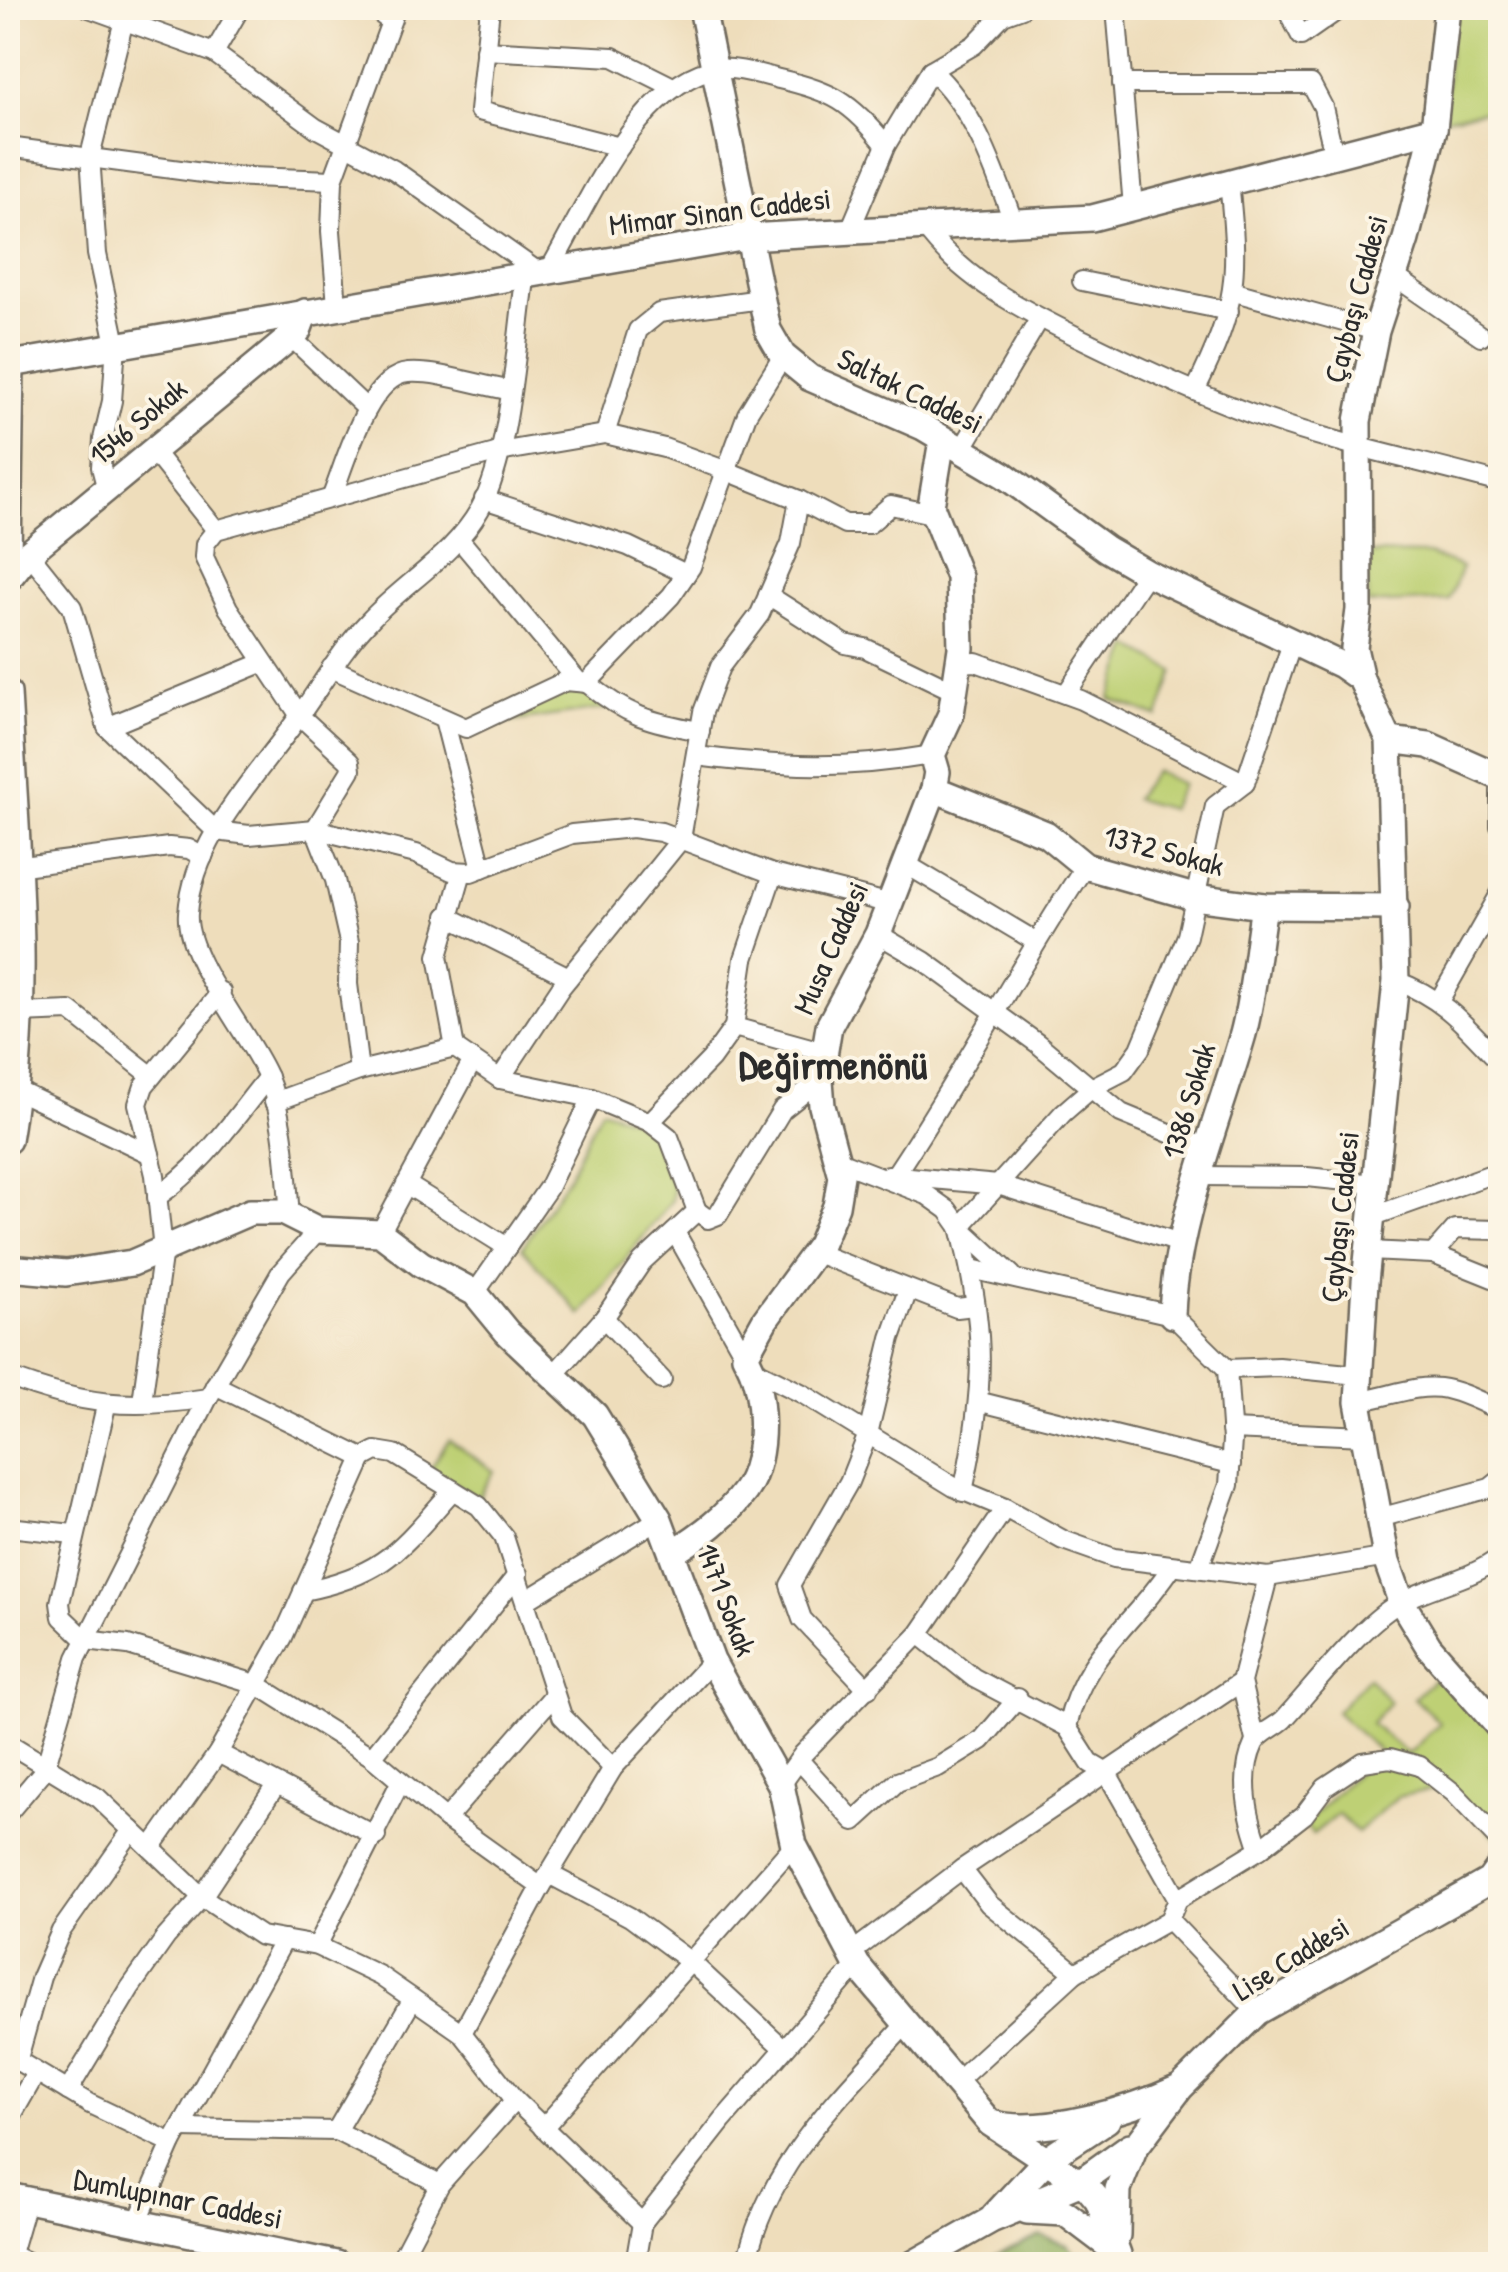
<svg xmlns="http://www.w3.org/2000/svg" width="1508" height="2272" font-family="'Patrick Hand',sans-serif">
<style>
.green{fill:#bed074;stroke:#747e50;stroke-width:2.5}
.forest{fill:#96b266;stroke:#606e48;stroke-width:2.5}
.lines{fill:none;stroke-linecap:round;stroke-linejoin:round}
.street-casing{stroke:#6f695d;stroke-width:22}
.secondary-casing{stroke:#6f695d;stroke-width:30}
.street{stroke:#fff;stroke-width:18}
.secondary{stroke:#fff;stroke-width:25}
.labels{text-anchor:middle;stroke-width:8;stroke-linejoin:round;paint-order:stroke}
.street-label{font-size:30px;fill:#2b2b2b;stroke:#fcf5e5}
.district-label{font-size:40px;font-weight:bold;fill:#2b2b2b;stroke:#fcf5e5}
</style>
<rect width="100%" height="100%" fill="#fcf5e5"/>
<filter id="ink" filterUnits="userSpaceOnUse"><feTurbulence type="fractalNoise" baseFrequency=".01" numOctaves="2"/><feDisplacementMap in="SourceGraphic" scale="20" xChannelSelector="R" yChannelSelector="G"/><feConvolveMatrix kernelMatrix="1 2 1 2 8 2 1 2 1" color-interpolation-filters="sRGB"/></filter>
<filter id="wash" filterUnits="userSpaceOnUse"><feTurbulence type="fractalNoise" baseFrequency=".0048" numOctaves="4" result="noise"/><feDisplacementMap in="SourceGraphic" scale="40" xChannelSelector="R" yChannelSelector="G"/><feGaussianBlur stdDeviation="2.25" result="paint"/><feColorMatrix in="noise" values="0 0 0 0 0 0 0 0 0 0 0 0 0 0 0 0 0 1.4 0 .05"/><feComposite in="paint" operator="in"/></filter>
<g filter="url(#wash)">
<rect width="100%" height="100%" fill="#edb"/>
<g class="green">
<polygon points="1452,8 1500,8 1500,109 1444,118"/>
<polygon points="1368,553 1428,554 1462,567 1449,600 1367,604"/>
<polygon points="1130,646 1174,671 1158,717 1110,699"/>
<polygon points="566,681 615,707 466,728"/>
<polygon points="1155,771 1182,784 1170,809 1134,799"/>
<polygon points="601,1109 646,1123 673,1186 672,1200 581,1315 522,1248 569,1176"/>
<polygon points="449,1440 494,1471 478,1498 430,1469"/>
<polygon points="1446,1668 1500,1728 1500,1842 1446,1786 1397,1797 1357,1832 1338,1814 1313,1834 1304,1824 1379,1751 1336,1712 1368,1677 1390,1702 1371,1723 1408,1754 1440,1723 1414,1698"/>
</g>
<polygon class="forest" points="1040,2236 1068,2245 1083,2264 978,2264"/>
</g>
<g filter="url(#ink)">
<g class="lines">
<g class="street-casing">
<g id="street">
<polyline points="89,8 214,53 316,128 394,170 537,271"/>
<polyline points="373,8 390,21"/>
<polyline points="490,8 479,111 620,147"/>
<polyline points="1116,8 1133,207"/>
<polyline points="1286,8 1301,36 1341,8"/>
<polyline points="485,50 613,57 671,86"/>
<polyline points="214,53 240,8"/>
<path d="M931,70C973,107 994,168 1013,221"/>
<polyline points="1122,84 1311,84 1323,107 1334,155"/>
<polyline points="8,147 225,176 333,180"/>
<path d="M923,225C961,279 1023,310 1082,339C1139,367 1197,394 1257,416C1336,444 1420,461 1500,483"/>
<polyline points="850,230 886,145 931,70 974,45 1003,15 1022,8"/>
<path d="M550,269C587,205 635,90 710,70C729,65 760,74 779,79C832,91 851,102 886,145"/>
<polyline points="1394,276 1481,336"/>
<polyline points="1082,281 1229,311"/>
<polyline points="1235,292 1376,331"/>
<polyline points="337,306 331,231 333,180 396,8"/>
<polyline points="291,337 367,409"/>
<path d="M1195,391C1238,304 1239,277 1229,182"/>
<polyline points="605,434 638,330 659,313 761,299"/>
<polyline points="961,451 1040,318"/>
<polyline points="154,452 216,530"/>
<polyline points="107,490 101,467 103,439 112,401 116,344 97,254 90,156 127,8"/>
<path d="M332,496C345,464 368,376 408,373C439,371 477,385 508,390"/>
<polyline points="484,499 628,546 686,574"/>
<polyline points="460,540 577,680"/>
<polyline points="29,553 72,607 107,727 216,831"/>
<polyline points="768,595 845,644 865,648 954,691"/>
<polyline points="960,663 976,662 1081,700 1245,783"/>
<polyline points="331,668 466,728 566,681 587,683"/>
<polyline points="587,683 671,596 691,567 747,414 783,356"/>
<path d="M587,683C627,716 650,722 700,731"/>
<polyline points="1066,694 1147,573"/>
<polyline points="444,719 482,868"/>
<polyline points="107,727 262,663"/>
<path d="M696,756C784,767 844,770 932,755"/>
<polyline points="1500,791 1500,826"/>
<polyline points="216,831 249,835 315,829 416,854 452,871 471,872 572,834 632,828 661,832 773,874 887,903"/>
<polyline points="904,863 1035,941"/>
<polyline points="8,868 169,847 189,849 203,857"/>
<polyline points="447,916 569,977"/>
<polyline points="878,934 924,961 1037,1043 1121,1113 1208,1149"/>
<path d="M1396,981C1443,997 1467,1027 1500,1062"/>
<polyline points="1439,1001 1500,894"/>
<polyline points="8,1002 20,1013 70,1011 152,1076"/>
<polyline points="734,1027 825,1052"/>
<polyline points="455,1048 438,956 462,872"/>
<polyline points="1491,1052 1500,1034"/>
<polyline points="359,1071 348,984 349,942 335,880 315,829 351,770 350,762 300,716 228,608 204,557 205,544 216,530 499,452 605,434 664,448 727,471 799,500 845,524 869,524 891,505 936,515"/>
<polyline points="500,1079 561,987 681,839 703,712 720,667 760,614 791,543 799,500"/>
<polyline points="16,1090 150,1154"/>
<polyline points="274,1102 359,1071 455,1048 500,1079 592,1098 650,1122 669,1137 697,1211"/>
<polyline points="650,1122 711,1059 734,1027 744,959 773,874"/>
<polyline points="836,1160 927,1195 948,1210 960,1227 1012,1275"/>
<polyline points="888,1175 998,1185 1183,1244"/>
<path d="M894,1176C962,1075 1018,967 1085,866"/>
<polyline points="1200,1176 1307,1177 1375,1184"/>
<polyline points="406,1184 507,1247"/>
<path d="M157,1197C204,1165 232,1121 268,1077"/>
<polyline points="697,1211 708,1219 718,1215 782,1110 820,1080"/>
<path d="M290,1216C286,1170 285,1118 267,1075C248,1032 184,957 188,913C194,835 260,774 302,712C324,681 342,649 369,621C405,582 453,557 480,509C511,453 516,339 526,273"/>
<polyline points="1371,1217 1500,1171"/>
<polyline points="960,1227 1063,1113 1093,1087 1124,1071 1140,1049 1187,936 1215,806 1245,783 1292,643"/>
<path d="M960,1227C987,1332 985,1387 963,1492"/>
<polyline points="675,1232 745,1356"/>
<polyline points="380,1233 472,1062"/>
<polyline points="1369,1251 1433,1254 1500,1281"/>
<polyline points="814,1252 957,1308 974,1306"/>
<polyline points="1433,1254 1455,1229 1500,1230"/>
<polyline points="971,1269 1172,1315 1227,1369 1279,1367 1358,1375"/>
<polyline points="475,1293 548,1188 592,1098"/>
<polyline points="604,1318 662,1380"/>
<polyline points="755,1370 803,1394 954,1487 1005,1508 1063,1540 1114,1558 1268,1577 1387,1557"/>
<path d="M8,1377C81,1405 130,1410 208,1398"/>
<polyline points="552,1377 604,1318 642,1262 697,1211"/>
<polyline points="215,1385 363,1458 376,1451 394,1454 479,1506 504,1537 562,1716 613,1768"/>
<polyline points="142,1402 163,1250 155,1175 138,1104 144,1086 221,992"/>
<polyline points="981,1402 1231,1464"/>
<path d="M1358,1402C1431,1386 1431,1376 1500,1411"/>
<polyline points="106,1406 60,1603 62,1617 86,1640 128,1645 256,1684 372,1757 446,1819 541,1887"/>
<polyline points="1231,1430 1364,1436"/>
<polyline points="1379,1518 1490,1488 1500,1480"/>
<polyline points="8,1527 73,1534"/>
<polyline points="1199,1568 1229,1485 1232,1440 1227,1369"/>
<path d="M303,1591C385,1575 400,1549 453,1490"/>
<polyline points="527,1600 659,1519"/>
<polyline points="919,1634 974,1678 1067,1727 1090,1763 1107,1773 1178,1899"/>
<polyline points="868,1689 802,1619 790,1585 849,1482 868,1434 891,1338 908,1290"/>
<path d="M1067,1727C1083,1654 1132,1626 1171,1568"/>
<polyline points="1255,1740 1241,1682 1268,1577"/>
<polyline points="8,1743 98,1798 202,1897 261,1936 317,1946 380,1976 462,2033 515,2100 642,2223"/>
<polyline points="218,1753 376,1836"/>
<polyline points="372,1757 518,1574"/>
<polyline points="799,1760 854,1821 897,1782 938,1767 982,1740 1018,1698"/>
<polyline points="781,1785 803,1754 919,1634 1005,1508"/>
<polyline points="8,1813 45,1769 77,1658 208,1398 281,1272 318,1230"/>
<polyline points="446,1819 554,1695"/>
<polyline points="151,1848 218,1753 283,1637 363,1458"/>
<path d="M1260,1849C1248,1817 1239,1776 1254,1744C1259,1733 1274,1728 1283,1720C1315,1686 1363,1621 1403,1601C1436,1584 1470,1580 1500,1557"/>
<polyline points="962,1869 989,1904 1075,1973"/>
<polyline points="549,1874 630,1917 692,1963 783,2048"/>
<polyline points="1169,1920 1257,2012"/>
<polyline points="317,1946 400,1783"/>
<polyline points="851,1953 962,1869 1241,1682"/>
<polyline points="462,2033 541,1887 613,1768 712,1661"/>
<polyline points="8,2055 90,2104 172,2143"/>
<polyline points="17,2062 41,1977 61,1931 132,1830"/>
<polyline points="956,2082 1075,1973 1169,1920 1178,1899 1260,1849 1304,1815 1325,1787 1363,1762 1390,1758 1420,1766 1454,1793 1497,1838"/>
<polyline points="68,2091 130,1988 166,1937 202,1897 276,1785"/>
<polyline points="8,2122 36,2073"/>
<polyline points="182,2128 336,2131 440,2184"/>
<polyline points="543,2128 794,1845"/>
<polyline points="336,2131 413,1999"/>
<polyline points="137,2223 172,2143 284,1940"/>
<polyline points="8,2253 31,2264"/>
<polyline points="8,2264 26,2202"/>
<polyline points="398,2264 440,2184 515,2100"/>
<polyline points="635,2264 642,2223 723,2120 857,1965"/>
<path d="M746,2264C767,2165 839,2098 905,2025"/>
</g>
</g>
<g class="secondary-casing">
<g id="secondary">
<polyline points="702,8 768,330 783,356 810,378 923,427 1004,475 1106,549 1147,573 1341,665 1361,679"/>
<polyline points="1447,8 1434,129 1406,239 1376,331 1358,421 1359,610 1354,648 1361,679 1389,740 1396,981 1365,1282 1358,1402 1387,1562 1401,1601 1429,1647 1500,1728"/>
<polyline points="8,358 11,364 8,556"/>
<polyline points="11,364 747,237 1092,218 1434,129"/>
<polyline points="8,579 29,553 298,331 305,312"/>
<path d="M8,693C16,841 33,993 8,1140"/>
<polyline points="1389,740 1428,745 1500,777"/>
<polyline points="934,789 1046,834 1085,866 1194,897 1264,906 1396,907"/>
<polyline points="8,1268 66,1273 132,1263 250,1212 282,1212 318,1230 380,1233 421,1264 475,1293 507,1332 595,1415 659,1519 712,1661 781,1785 794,1845 857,1965 990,2123 1088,2188 1098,2200 1118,2254"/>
<path d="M1172,1315C1175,1223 1218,1122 1243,1034C1254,993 1257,947 1264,906"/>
<path d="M674,1552C701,1535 726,1517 745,1491C768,1460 766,1387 745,1356L765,1320L820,1245L836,1206L841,1176L822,1106L820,1080L829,1026L878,934L934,789L937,772L932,755L951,714L961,648L959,577L931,506L942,440"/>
<path d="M995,2124C1044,2136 1133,2109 1179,2088"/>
<polyline points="8,2196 336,2264"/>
<polyline points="1027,2211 1065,2213 1114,2250"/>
<polyline points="994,2216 1045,2161 1107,2120"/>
<polyline points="1117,2235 1118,2189 1134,2149 1181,2087 1257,2012 1489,1881 1500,1866"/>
<polyline points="913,2264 991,2220 1077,2184 1130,2146"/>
</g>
</g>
<use href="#street" class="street"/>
<use href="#secondary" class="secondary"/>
</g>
</g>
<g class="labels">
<g class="street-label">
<text transform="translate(720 212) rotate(-7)" y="10">Mimar Sinan Caddesi</text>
<text transform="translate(1356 299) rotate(-75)" y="10">Çaybaşı Caddesi</text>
<text transform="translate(910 391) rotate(26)" y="10">Saltak Caddesi</text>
<text transform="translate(138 422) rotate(-40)" y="10">1546 Sokak</text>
<text transform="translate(1164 851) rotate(15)" y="10">1372 Sokak</text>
<text transform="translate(831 948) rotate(-66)" y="10">Musa Caddesi</text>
<text transform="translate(1189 1101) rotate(-73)" y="10">1386 Sokak</text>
<text transform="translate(1340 1217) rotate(-84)" y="10">Çaybaşı Caddesi</text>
<text transform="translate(726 1600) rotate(69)" y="10">1471 Sokak</text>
<text transform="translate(1291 1959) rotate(-32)" y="10">Lise Caddesi</text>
<text transform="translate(178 2199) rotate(11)" y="10">Dumlupınar Caddesi</text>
</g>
<g class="district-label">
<text x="833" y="1079">Değirmenönü</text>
</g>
</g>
<rect width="1508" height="2272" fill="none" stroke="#fcf5e5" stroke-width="40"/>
</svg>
